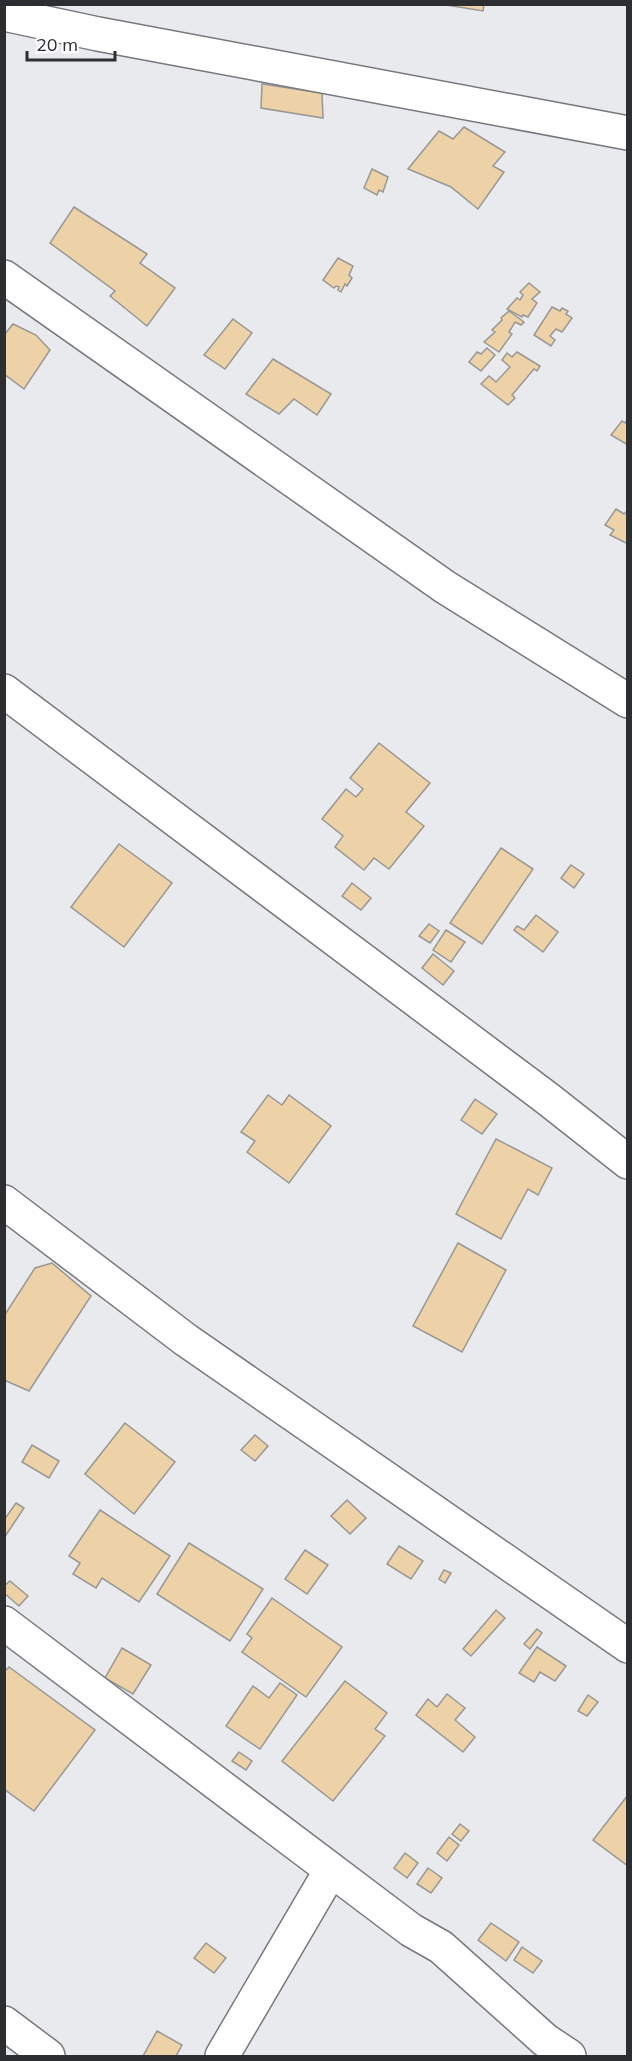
<svg xmlns="http://www.w3.org/2000/svg" width="632" height="2061" font-family="Mulish,sans-serif">
<style>
.building{fill:#edd2a8;stroke:#999793;stroke-width:1.5}
.lines{fill:none;stroke-linecap:round;stroke-linejoin:round}
.minor-casing{stroke:#76787c;stroke-width:36}
.minor{stroke:#fff;stroke-width:33}
</style>
<rect width="100%" height="100%" fill="#e8eaee"/>
<g class="building">
<polygon points="440,4 484,4 483,11"/>
<polygon points="262,84 322,93 323,118 261,108"/>
<polygon points="464,127 505,152 493,166 504,172 478,209 451,187 408,169 439,131 453,139"/>
<polygon points="372,169 388,177 383,192 379,190 377,195 364,188"/>
<polygon points="74,207 147,254 140,263 175,288 147,326 110,296 115,291 50,243"/>
<polygon points="338,258 353,266 349,275 352,278 347,286 345,284 341,292 338,290 339,287 336,286 334,288 323,280"/>
<polygon points="529,283 540,292 532,299 537,303 528,317 523,315 522,317 507,309 517,298 520,300 523,295 520,292"/>
<polygon points="552,307 560,311 562,308 568,311 566,314 572,318 562,332 556,329 550,336 555,340 551,346 534,335"/>
<polygon points="509,311 524,322 521,325 515,322 509,332 512,334 499,352 484,342 495,332 492,330 502,320 501,318"/>
<polygon points="233,319 252,333 225,369 204,355"/>
<polygon points="13,324 36,335 50,350 24,389 4,374 4,335"/>
<polygon points="487,348 495,355 481,371 469,362 477,352 481,354"/>
<polygon points="517,352 540,366 537,371 534,369 512,395 515,398 508,405 481,384 489,376 496,382 510,367 502,360 507,353 512,357"/>
<polygon points="273,359 331,394 317,415 294,399 279,414 246,394"/>
<polygon points="628,418 628,445 611,435 622,421 625,423"/>
<polygon points="616,509 624,514 628,510 628,544 610,535 614,530 605,525"/>
<polygon points="379,743 430,783 406,812 424,826 389,869 374,858 364,870 335,847 343,836 322,819 346,789 356,797 363,789 350,778"/>
<polygon points="119,844 172,883 124,947 71,907"/>
<polygon points="501,848 533,869 482,944 450,923"/>
<polygon points="571,865 584,874 574,888 561,878"/>
<polygon points="352,883 371,898 361,910 342,896"/>
<polygon points="536,915 558,932 543,952 514,930 517,926 524,930"/>
<polygon points="429,924 439,931 430,943 419,936"/>
<polygon points="446,930 465,942 451,962 433,950"/>
<polygon points="433,954 454,971 443,985 422,968"/>
<polygon points="268,1095 282,1105 289,1095 331,1126 289,1183 247,1152 255,1141 241,1132"/>
<polygon points="475,1099 497,1114 482,1134 461,1120"/>
<polygon points="496,1139 552,1168 538,1195 528,1189 501,1239 456,1214"/>
<polygon points="458,1243 506,1270 462,1352 413,1326"/>
<polygon points="52,1263 91,1296 29,1391 4,1380 4,1316 35,1268"/>
<polygon points="125,1423 175,1462 134,1514 85,1474"/>
<polygon points="255,1435 268,1446 255,1461 241,1450"/>
<polygon points="32,1445 59,1461 49,1478 22,1462"/>
<polygon points="347,1500 366,1518 350,1534 331,1516"/>
<polygon points="16,1503 24,1508 4,1538 4,1520"/>
<polygon points="100,1510 170,1556 139,1602 102,1578 96,1588 73,1574 80,1563 69,1556"/>
<polygon points="189,1543 263,1589 230,1641 157,1594"/>
<polygon points="399,1546 423,1561 411,1579 387,1564"/>
<polygon points="305,1550 328,1565 307,1594 285,1579"/>
<polygon points="444,1570 451,1573 445,1583 439,1579"/>
<polygon points="10,1581 28,1596 19,1606 4,1593 4,1586"/>
<polygon points="272,1598 342,1647 306,1697 242,1652 252,1638 247,1634"/>
<polygon points="496,1610 505,1618 471,1656 463,1649"/>
<polygon points="537,1629 542,1633 530,1649 524,1644"/>
<polygon points="537,1647 566,1666 555,1681 540,1672 534,1682 519,1673"/>
<polygon points="122,1648 151,1665 133,1694 105,1678"/>
<polygon points="9,1667 95,1730 34,1811 4,1789 4,1672"/>
<polygon points="345,1681 387,1713 375,1729 385,1736 333,1801 282,1761"/>
<polygon points="280,1683 297,1695 260,1749 226,1726 253,1686 269,1698"/>
<polygon points="447,1694 465,1708 455,1720 475,1737 463,1752 416,1715 428,1699 437,1707"/>
<polygon points="588,1695 598,1702 587,1716 578,1711"/>
<polygon points="239,1752 252,1761 246,1770 232,1761"/>
<polygon points="628,1795 628,1866 593,1840"/>
<polygon points="460,1824 469,1831 461,1841 452,1834"/>
<polygon points="449,1837 459,1845 447,1861 437,1853"/>
<polygon points="405,1853 418,1863 407,1878 394,1868"/>
<polygon points="428,1868 442,1878 431,1893 417,1884"/>
<polygon points="491,1923 519,1942 506,1961 478,1940"/>
<polygon points="206,1943 226,1958 214,1973 194,1958"/>
<polygon points="522,1947 542,1961 533,1973 514,1960"/>
<polygon points="157,2031 182,2045 176,2056 143,2056"/>
</g>
<g class="lines">
<g class="minor-casing">
<g id="minor">
<polyline points="4,14 98,34 628,133"/>
<polyline points="4,277 445,587 628,701"/>
<polyline points="4,691 548,1099 628,1162"/>
<polyline points="4,1202 186,1340 628,1646"/>
<polyline points="4,1623 411,1930 441,1947 545,2040 569,2056"/>
<polyline points="4,2023 48,2056"/>
<polyline points="222,2056 331,1870"/>
</g>
</g>
<use href="#minor" class="minor"/>
</g>
<rect width="632" height="2061" fill="none" stroke="#2d2e2f" stroke-width="12"/>
<path d="M27 51v9h88v-9" fill="none" stroke="#2d2e2f" stroke-width="3"/>
<text x="36" y="51" font-size="18" fill="#2d2e2f" stroke="#ffffff" stroke-width="4.5" paint-order="stroke">20 m</text>
</svg>
